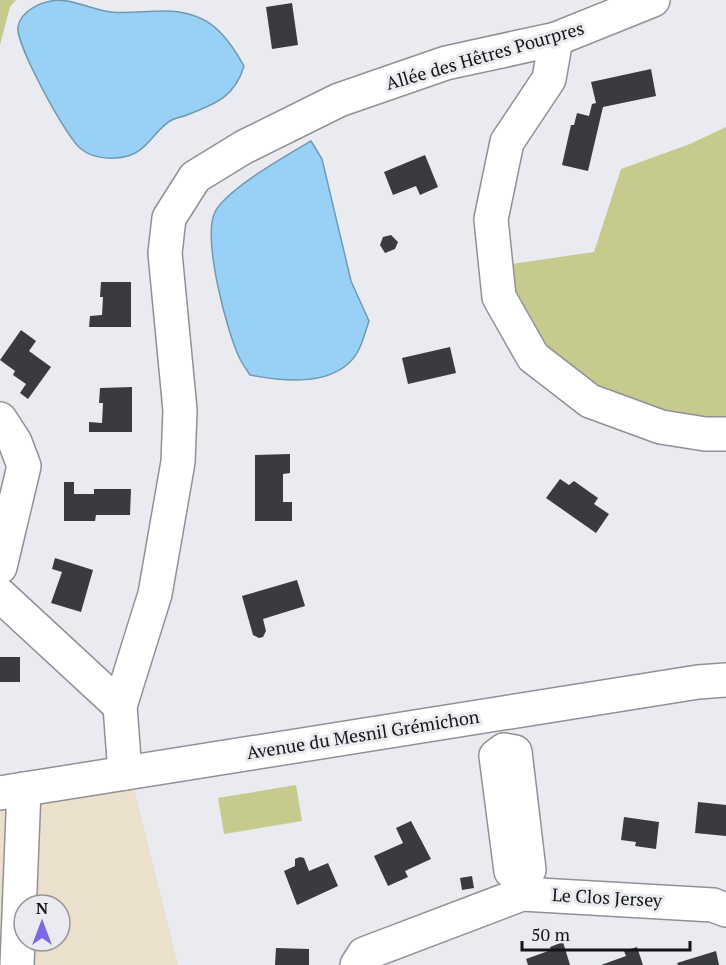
<svg xmlns="http://www.w3.org/2000/svg" width="726" height="965" font-family="'PT Serif',serif">
<style>
.commercial{fill:#ebe0cc;fill-rule:evenodd}
.green{fill:#c6cb8d}
.water{fill:#98d1f5;stroke:#7099b2;stroke-width:1.5}
.building{fill:#393b3e}
.lines{fill:none;stroke-linecap:round;stroke-linejoin:round}
.minor-casing{stroke:#8f9196;stroke-width:36}
.minor{stroke:#fff;stroke-width:33}
.labels{text-anchor:middle;stroke-width:6;stroke-linejoin:round;paint-order:stroke}
.street-label{font-size:18px;fill:#141517;stroke:#e9ebf0}
</style>
<rect width="100%" height="100%" fill="#e9ebf0"/>
<path class="commercial" d="M129,768L178,965H0V787ZM24,905H60V941H24Z"/>
<g class="green">
<polygon points="0,0 16,0 10,7 0,45"/>
<polygon points="726,127 726,423 698,424 577,379 540,346 513,293 504,265 594,252 621,169 690,144"/>
<polygon points="296,785 302,821 224,834 218,798"/>
</g>
<g class="water">
<path d="M57,0C76,0 92,10 111,12C127,14 145,11 161,11C205,10 224,30 244,66C235,97 215,104 187,115C182,117 175,118 170,121C154,131 148,150 128,156C113,160 92,159 80,148C66,137 15,43 18,27C21,10 41,2 57,0Z"/>
<path d="M311,141L322,159L351,281L369,321C364,335 361,352 349,363C324,386 281,381 250,375C247,370 243,365 240,359C227,333 202,238 215,212C227,189 287,155 311,141Z"/>
</g>
<g class="building">
<polygon points="292,3 298,45 272,49 266,7"/>
<polygon points="651,69 656,96 603,107 588,171 562,165 571,125 574,125 577,113 589,116 592,104 596,103 591,82"/>
<polygon points="425,155 438,187 420,195 416,186 393,195 384,172"/>
<polygon points="391,235 398,242 395,249 385,253 380,245 383,237"/>
<polygon points="101,282 131,282 131,327 89,327 90,316 102,315 103,297 100,297"/>
<polygon points="21,330 36,341 29,351 51,367 28,399 20,393 26,384 13,375 15,371 0,360"/>
<polygon points="450,347 456,373 408,384 402,358"/>
<polygon points="132,387 132,432 89,432 89,422 102,423 103,403 99,403 100,388"/>
<polygon points="290,454 290,473 283,474 283,502 292,502 292,521 255,521 255,455"/>
<polygon points="560,479 569,485 574,481 598,498 594,504 609,514 596,533 546,498"/>
<polygon points="64,482 74,482 74,494 94,494 94,489 131,489 130,515 96,515 95,521 64,521"/>
<polygon points="55,558 93,570 81,612 51,603 62,572 52,569"/>
<polygon points="297,580 305,606 263,619 266,631 263,637 259,638 253,635 242,596"/>
<rect x="0" y="657" width="20" height="25"/>
<polygon points="698,802 726,805 726,836 695,833"/>
<polygon points="624,817 659,822 656,849 635,846 636,842 621,840"/>
<polygon points="411,821 431,859 405,871 408,877 388,886 374,856 403,843 396,828"/>
<polygon points="300,857 304,858 309,871 328,863 338,886 297,905 284,871 295,866 295,859"/>
<polygon points="472,876 474,888 462,890 460,878"/>
<polygon points="563,942 570,965 528,965 526,959 551,950 550,947"/>
<polygon points="637,947 643,965 601,965 626,956 624,951"/>
<polygon points="276,948 309,949 309,965 275,965"/>
<polygon points="716,951 719,965 678,965 677,963"/>
</g>
<g class="lines">
<g class="minor-casing">
<g id="minor">
<polyline points="556,39 549,79 507,142 491,219 499,297 533,357 590,401 661,427 705,434 726,434"/>
<polyline points="0,419 15,442 24,466 0,567"/>
<polyline points="0,595 120,706 125,773"/>
<polyline points="120,706 155,594 178,462 180,410 165,253 169,218 195,177 244,147 339,100 446,63 556,39 653,0"/>
<polygon points="504,750 515,752 529,870 520,875 511,871 496,756"/>
<polyline points="0,793 698,682 726,680"/>
<polyline points="17,965 24,789"/>
<polyline points="357,965 364,954 522,894 713,905 726,910"/>
</g>
</g>
<use href="#minor" class="minor"/>
</g>
<g class="labels">
<g class="street-label">
<text transform="translate(485 56) rotate(-16)" y="6">Allée des Hêtres Pourpres</text>
<text transform="translate(363 735) rotate(-9)" y="6">Avenue du Mesnil Grémichon</text>
<text transform="translate(607 898) rotate(3)" y="6">Le Clos Jersey</text>
</g>
</g>
<g transform="translate(42 923)"><circle r="28" fill="#e9ebf0" stroke="#949599" stroke-width="1.5"/>
<path d="M0-4.5L10 22L0 15L-10 22Z" fill="#7e67e2"/>
<text y="-9" font-size="16" font-weight="bold" text-anchor="middle" fill="#141517">N</text>
</g>
<path d="M522 941v9h168v-9" fill="none" stroke="#141517" stroke-width="3"/>
<text x="531" y="941" font-size="18" fill="#141517" stroke="#e9ebf0" stroke-width="4.5" paint-order="stroke">50 m</text>
</svg>
